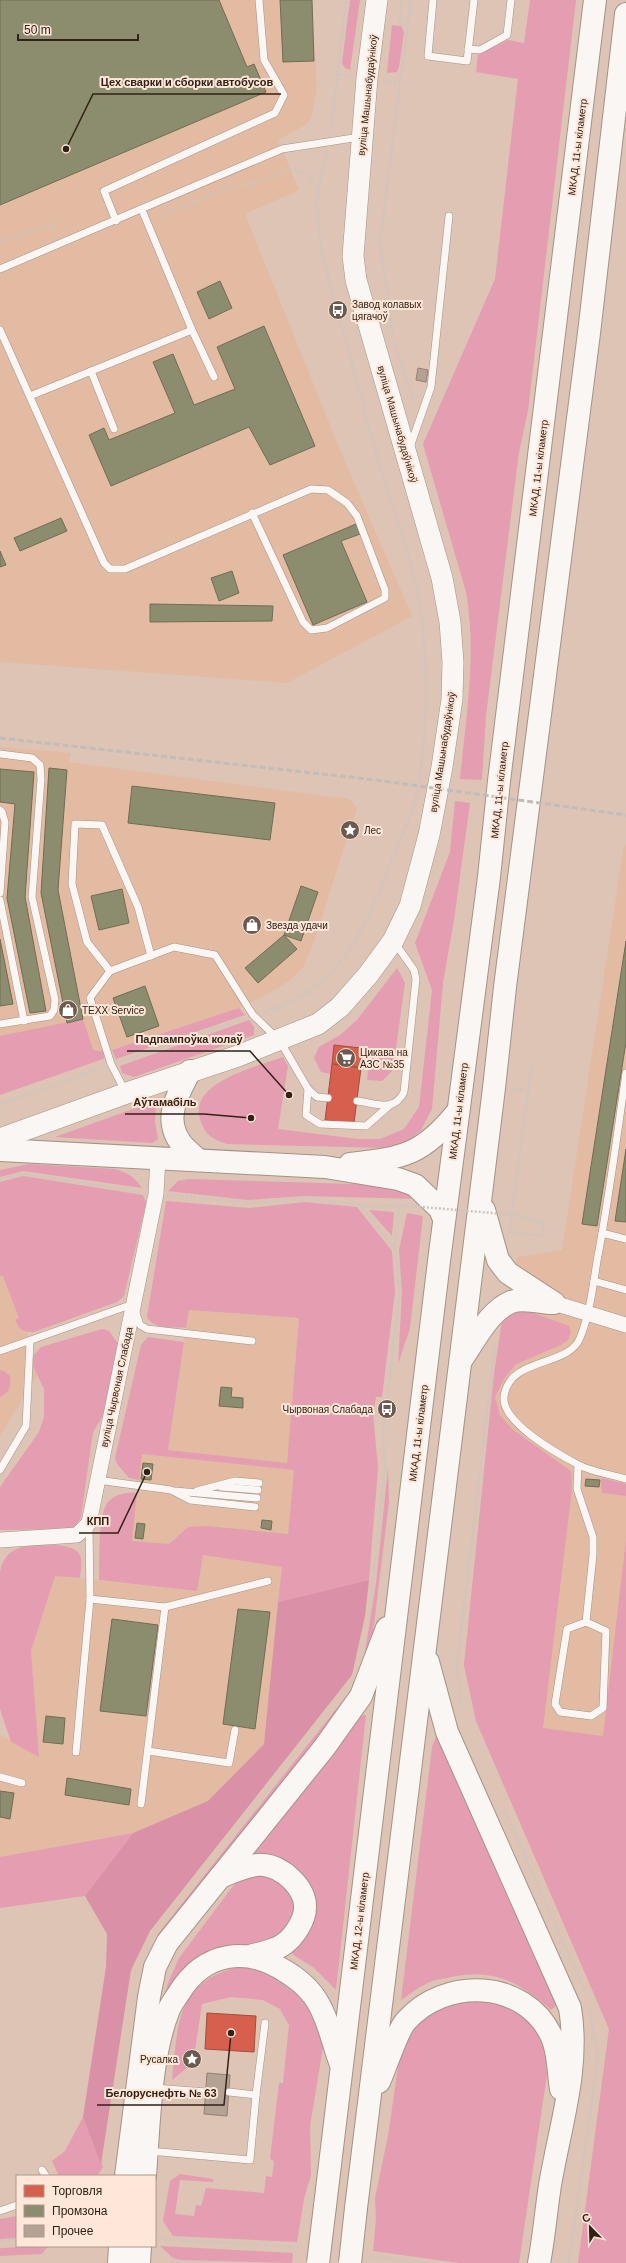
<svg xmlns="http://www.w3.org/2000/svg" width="626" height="2263" font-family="Arial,sans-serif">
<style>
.built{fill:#e3bba3}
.green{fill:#e59db2}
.forest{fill:#da90a6}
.shops{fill:#d6604d;stroke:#a44d3c}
.industry{fill:#8c8c6e;stroke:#716c54}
.building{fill:#b4a294;stroke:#928174}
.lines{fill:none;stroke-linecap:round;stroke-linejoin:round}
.lane-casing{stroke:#a59286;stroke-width:8}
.street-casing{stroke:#a59286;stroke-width:16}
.secondary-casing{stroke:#a59286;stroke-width:22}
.highway-casing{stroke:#a59286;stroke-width:24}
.path{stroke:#ccc5c0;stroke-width:2.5;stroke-dasharray:2 2;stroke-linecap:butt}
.lane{stroke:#faf6f4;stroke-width:7}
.street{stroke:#faf6f4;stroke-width:15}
.secondary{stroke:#faf6f4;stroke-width:21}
.highway{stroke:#faf6f4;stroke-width:22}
.rail{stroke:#c3bcb8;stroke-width:3;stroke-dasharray:6 3;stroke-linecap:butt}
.highway-bridge-casing{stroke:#a59286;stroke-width:24;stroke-linecap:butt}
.path-bridge{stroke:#ccc5c0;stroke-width:2.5;stroke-dasharray:2 2;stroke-linecap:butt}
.highway-bridge{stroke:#faf6f4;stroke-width:22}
.labels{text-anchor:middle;stroke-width:4;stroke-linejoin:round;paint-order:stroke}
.street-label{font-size:10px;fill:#312116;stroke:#fee7d8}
.poi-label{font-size:10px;fill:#312116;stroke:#fee7d8;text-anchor:start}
.leader{fill:none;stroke:#312116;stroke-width:1.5}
.callout-dot{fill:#312116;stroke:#fee7d8;stroke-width:1.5}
.callout-label{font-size:11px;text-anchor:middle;font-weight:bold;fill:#312116;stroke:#fee7d8;stroke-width:4;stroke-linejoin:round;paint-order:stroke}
</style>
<rect width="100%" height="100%" fill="#ddc4b5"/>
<g class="built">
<polygon points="0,0 312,0 317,89 312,114 307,124 278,140 299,190 245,214 338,445 412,616 287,683 0,662"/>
<polygon points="0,747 71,753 69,762 349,799 357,808 313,944 304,966 289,981 261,998 246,1003 239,1008 108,1052 0,1036"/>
<polygon points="624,845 626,846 626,2263 578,2263 609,2029 476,1721 464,1665 494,1374 503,1314 517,1257 562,1250"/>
<polygon points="3,1269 30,1342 38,1374 0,1436 0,1270"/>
<polygon points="189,1310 299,1318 287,1463 168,1450"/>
<polygon points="141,1454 294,1470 288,1535 207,1526 175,1537 169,1544 132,1541"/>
<polygon points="203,1555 282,1567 264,1744 208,1801 133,1833 0,1857 0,1735 39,1756 31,1651 55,1576 197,1591"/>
</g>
<g class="green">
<polygon points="350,0 360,0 350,70 345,68 342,63"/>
<path d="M530,0H576L528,411L519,452L486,716L482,780L460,779C466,716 477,655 466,592L423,444L495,279L518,79L476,72L478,54L508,40L524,43Z"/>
<polygon points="392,25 401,26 404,32 399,67 397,72 387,73"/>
<path d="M455,801L470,803L454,920L443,983L432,1109L421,1130L405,1144L388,1148L227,1144C212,1139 205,1135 200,1119C188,1083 258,1066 283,1057L288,1066L278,1129L358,1139H380L404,1129L419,1107L432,990L415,943L450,852Z"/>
<polygon points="397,968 405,983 393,1070 382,1081 367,1080 370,1049 334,1045 331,1074 321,1072 314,1058 319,1047 340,1035 357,1020"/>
<polygon points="239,1008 245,1015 116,1059 112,1050"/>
<polygon points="83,1019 93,1050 108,1052 103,1059 0,1095 0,1036"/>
<polygon points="249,1020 254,1027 254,1035 134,1077 122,1073 120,1066"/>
<polygon points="147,1104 152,1104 156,1108 155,1122 158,1139 152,1143 55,1137"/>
<path d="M29,1164L115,1169C128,1173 135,1177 142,1188L23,1171L0,1177V1170Z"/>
<path d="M23,1176L143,1195L146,1203L124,1296L117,1302L34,1332C22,1332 20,1330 15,1320L19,1318L3,1276H0V1182Z"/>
<polygon points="189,1179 385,1185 403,1189 419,1199 305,1196 248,1200 168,1191 178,1181"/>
<path d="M166,1201L249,1208L305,1202L357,1207L392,1251L395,1292L382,1397H376L373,1414L378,1468L369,1580L278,1602L282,1567L203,1555L197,1591L99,1580C100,1562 97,1516 108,1502C115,1494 127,1492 137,1493L132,1541L169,1544L188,1527L207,1526L288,1534L294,1470L142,1454L139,1480L129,1478L117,1464L115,1458L141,1345L148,1337L184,1342L168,1450L287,1463L299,1318L189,1310L186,1328C173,1327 154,1330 147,1317Z"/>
<polygon points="369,1210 394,1212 392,1236"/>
<polygon points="407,1213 423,1216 410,1328 398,1364 402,1293 399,1250"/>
<polygon points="520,1308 569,1326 571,1333 568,1340 561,1345 516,1364 504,1379 495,1397 500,1415 512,1429 571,1471 572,1489 543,1728 603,1736 626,1539 626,2263 578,2263 609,2029 476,1721 464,1665 494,1374 503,1314"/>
<polygon points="102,1329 109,1331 119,1345 106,1411 93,1432 81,1517 74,1529 0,1530 0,1487 39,1432 44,1417 44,1389 32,1364 34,1355 41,1347"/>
<path d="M0,1370L4,1371L10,1376C11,1388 10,1391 0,1397Z"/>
<polygon points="388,1468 389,1502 369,1665 356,1692 162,1939 157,1935 352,1689 360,1674 364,1658 376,1583"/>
<polygon points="601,1478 626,1484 626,1496 602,1493"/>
<path d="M58,1545C83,1549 83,1555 80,1578L55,1576L31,1651L39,1757L11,1742L0,1709V1572C6,1541 33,1546 58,1545Z"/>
<polygon points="362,1715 366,1715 336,1990 314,1968 295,1956 290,1951 313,1904 255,1861 248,1853"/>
<path d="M439,1729L557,2005L551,2010C518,1981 495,1969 451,1977C444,1979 436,1979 430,1982C420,1986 410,1994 401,2000L432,1747Z"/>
<polygon points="133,1833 85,1896 0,1908 0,1857"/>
<polygon points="256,1873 277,1877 297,1904 283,1937 257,1946 233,1946 191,1963 177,1977 159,2018 168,1983 179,1958 236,1882"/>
<path d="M239,1967H260L292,1986L316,2016L324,2041L310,2126L311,2175L304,2199L297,2242L173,2236L163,2221L170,2181L180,2174L213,2179V2182L180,2180L175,2214L194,2216L196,2205L201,2206L206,2188L264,2193L266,2176L272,2177L274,2161L270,2159L279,2083H283L289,2025L280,2009L263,2000L231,1997L202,2004L193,2063L172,2080C178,2025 175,1982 239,1967Z"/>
<path d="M485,1996C523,2013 541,2024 548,2068L519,2263H459L373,2251L376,2219L375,2198L388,2136L400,2053L406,2035L428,2010Z"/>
<polygon points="83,2117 103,2167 97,2176 59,2176 52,2161 65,2151"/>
<polygon points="17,2216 17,2238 0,2239 0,2219"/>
<polygon points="48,2246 42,2254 0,2256 0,2248"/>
<polygon points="160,2246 293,2253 292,2263 181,2260 173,2258"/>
</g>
<polygon class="forest" points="369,1580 365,1616 352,1675 150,1931 131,1970 101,2164 83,2117 106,1967 107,1934 85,1896 133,1833 208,1801 264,1744 278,1602"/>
<g class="shops">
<polygon points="334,1045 370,1049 368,1068 332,1064"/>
<polygon points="332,1064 361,1068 354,1123 325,1120"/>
<polygon points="207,2013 256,2016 254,2052 205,2049"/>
</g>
<g class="industry">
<polygon points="0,0 219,0 247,67 254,64 266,92 0,205"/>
<polygon points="280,0 312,0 314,61 283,62"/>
<polygon points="220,281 232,308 209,319 197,292"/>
<polygon points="264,326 315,446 270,465 249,427 111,486 89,435 104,428 109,440 175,413 153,362 173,354 194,405 235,389 217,347"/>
<polygon points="61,518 67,531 20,551 14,538"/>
<polygon points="356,524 360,534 341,541 367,602 313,625 283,555"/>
<polygon points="0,551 6,565 0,567"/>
<polygon points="232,571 239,593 219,601 211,578"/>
<polygon points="150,604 273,606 272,621 150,622"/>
<polygon points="49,768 67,770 58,890 83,1019 67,1023 41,893"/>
<polygon points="0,769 34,772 25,897 46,1011 30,1013 7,898 15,804 0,802"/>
<polygon points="132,786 275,803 270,840 128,823"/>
<polygon points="301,886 318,892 301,941 284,935"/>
<polygon points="122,889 129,923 99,930 91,896"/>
<polygon points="284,935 297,949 258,983 245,968"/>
<polygon points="0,939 13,1004 0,1006"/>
<polygon points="626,941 626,1042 597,1226 582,1224"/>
<polygon points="145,986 159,1026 127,1037 113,998"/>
<polygon points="626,1149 626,1222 615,1221"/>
<polygon points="221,1387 232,1388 231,1397 243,1398 243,1408 219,1406"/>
<polygon points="143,1463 153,1464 151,1480 141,1479"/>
<polygon points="586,1479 600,1480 599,1487 585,1486"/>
<polygon points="262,1520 272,1521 271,1530 261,1528"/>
<polygon points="137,1523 145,1524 143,1539 135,1538"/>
<polygon points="238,1609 270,1612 255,1729 223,1724"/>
<polygon points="112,1619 158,1625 146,1716 100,1711"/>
<polygon points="46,1716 65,1718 63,1744 43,1742"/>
<polygon points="67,1778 131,1789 129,1805 65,1795"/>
<polygon points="0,1791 14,1793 10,1819 0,1817"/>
</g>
<g class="building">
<polygon points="418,368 428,370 426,382 416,380"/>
<polygon points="207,2073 230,2075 227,2116 204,2114"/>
</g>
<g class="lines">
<g class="lane-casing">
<g id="lane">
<polyline points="433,0 428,56 467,61 474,0"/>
<polyline points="468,49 480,50 507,35 511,0"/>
<polyline points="142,210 192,330 214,377"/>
<polyline points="116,221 104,191 275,113 284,95 264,60 259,0"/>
<polyline points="0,269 282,149 360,137"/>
<polyline points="0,330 104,563 110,569 125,569 311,489 328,490 347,503 357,516 385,590 385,598 327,628 311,630 303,622 252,513"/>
<polyline points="91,371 114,429"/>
<polyline points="30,396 192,330"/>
<polyline points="410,447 431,387 449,216"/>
<polyline points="0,754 32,758 40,765 41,779 32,897 55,1000 54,1010 50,1016 0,1024"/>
<polyline points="0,810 2,812 5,822 0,893"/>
<polyline points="0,900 24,1021"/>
<polyline points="110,971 87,942 72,884 75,824 102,825 138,907 151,956"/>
<path d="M626,1073C617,1136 609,1199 597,1261C593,1286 590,1313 580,1338C568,1368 509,1356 504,1397C501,1422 558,1454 577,1464C591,1472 610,1474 626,1479"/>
<polyline points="308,1089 306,1115 320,1124 366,1126 390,1105"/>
<polyline points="125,1091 111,1064 90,998 110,971 174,947 215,955 253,1015 280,1041 308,1089 317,1097 328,1098"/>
<path d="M357,1101C375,1103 394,1113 404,1092L416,979L414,970L395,943"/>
<polyline points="602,1233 626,1239"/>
<polyline points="594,1281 626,1290"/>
<polyline points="0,1351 133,1304 140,1325 147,1329 252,1341"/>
<polyline points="578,1465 577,1489 593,1537 593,1555 586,1622 567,1629 555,1704 560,1712 591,1716 603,1708 606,1631 586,1622"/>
<polyline points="0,1470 26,1426 30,1342"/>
<polyline points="97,1480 171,1490 190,1500 255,1507"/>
<polyline points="221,1487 258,1490"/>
<polyline points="175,1491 257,1498"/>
<polyline points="197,1491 235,1481 259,1483"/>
<polyline points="89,1526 90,1599 165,1607 141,1804"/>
<polyline points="165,1607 268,1581"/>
<polyline points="148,1751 229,1763 235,1730"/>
<polyline points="76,1752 90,1599"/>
<polyline points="0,1777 22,1783"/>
<polyline points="154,2088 206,2092"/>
<polyline points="256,2095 265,2023"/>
<polyline points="149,2151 250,2160 256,2095 229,2092"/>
<polyline points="42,2170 46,2176"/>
<polyline points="0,2211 17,2205"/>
</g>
</g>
<g class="street-casing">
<g id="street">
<polyline points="554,1303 626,1325"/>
<polyline points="0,1540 77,1535 89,1523 156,1194 158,1158"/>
</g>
</g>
<g class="secondary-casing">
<polyline id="secondary" points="0,1139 127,1093 238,1056 318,1024 340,1007 368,975 393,941 410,906 429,835 442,767 452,699 453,662 450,622 442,578 356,280 353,256 367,78 377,0"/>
</g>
<g class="highway-casing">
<g id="highway">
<path d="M190,1071C178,1094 163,1117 180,1142C184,1148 192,1154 198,1160"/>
<polyline points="0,1150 325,1167 398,1179 415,1185 440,1209 444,1219"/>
<path d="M350,1164C403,1158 423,1155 458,1111"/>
<polyline points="484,1210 498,1260 508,1273 554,1303"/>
<path d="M462,1359C475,1340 489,1311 511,1302C521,1298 540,1302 551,1303"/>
<path d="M428,1662L447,1732L570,2008C580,2068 560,2126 550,2185C546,2211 544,2237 539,2263"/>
<path d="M220,1877C233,1872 251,1863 264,1865C283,1867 306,1888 305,1908C305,1920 294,1937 284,1944C275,1951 260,1953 250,1956"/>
<path d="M379,2082C385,2069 398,2029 406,2021C445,1977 524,1979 551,2035C559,2051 558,2072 561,2089"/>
<polyline points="126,2176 149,1997 155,1967 167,1943 324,1748 361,1696 387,1628"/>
<path d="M145,2176C149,2125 150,2058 168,2012C170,2005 175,1999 179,1993C204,1952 246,1946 285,1971C295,1977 306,1986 313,1995C327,2014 332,2040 340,2062"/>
<polyline points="325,2206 439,1261 489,877 499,781 595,0"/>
<polyline points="356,2208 494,1088 505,987 589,333 626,14"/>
<polyline points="119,2263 120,2246"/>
<polyline points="139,2263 140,2246"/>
</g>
</g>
<g class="path">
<polyline points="408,25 411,0"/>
<polyline points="339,74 349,76"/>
<polyline points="386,81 400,82 408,25 399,23 402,0"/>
<polyline points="331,131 346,0"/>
<polyline points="159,216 231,187 255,183 294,168 306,174 318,189"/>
<polyline points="0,241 52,224 55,234"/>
<polyline points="393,336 380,242 400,82"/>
<polyline points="394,341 414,401"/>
<path d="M264,1012C343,988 366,927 393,857C403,833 415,808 419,782C428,724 428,663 420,605C416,578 408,554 400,528C389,494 378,459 367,424L363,403L321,251L317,206L318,190L327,153"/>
<polyline points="121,1061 242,1019"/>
<polyline points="512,1089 528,1090"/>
<polyline points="0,1104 101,1068"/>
<polyline points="0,1179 23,1174 141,1192"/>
<polyline points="170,1195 251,1203 307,1199 374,1206 399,1205 395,1248"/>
<polyline points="359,1204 395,1249 400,1291 383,1435 385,1469 368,1623"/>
<polyline points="510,1227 532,1063"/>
<polyline points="509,1232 542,1236 544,1223 515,1215"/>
<polyline points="387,1409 402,1412"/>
<polyline points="461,1707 457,1665 495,1345"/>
<polyline points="504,1809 586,1993"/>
<polyline points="157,2239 302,2247"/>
<polyline points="0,2241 17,2239"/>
<polyline points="369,2256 428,2263"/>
<polyline points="569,2263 598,2057 590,2009"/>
</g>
<use href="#lane" class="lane"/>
<use href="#street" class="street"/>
<use href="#secondary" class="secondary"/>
<use href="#highway" class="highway"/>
<polyline class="rail" points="0,738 376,780 626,815"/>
<g class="highway-bridge-casing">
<g id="highway-bridge">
<polyline points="318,2263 325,2206"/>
<polyline points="350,2263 356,2208"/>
</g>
</g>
<polyline class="path-bridge" points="399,1205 515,1215"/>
<use href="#highway-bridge" class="highway-bridge"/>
</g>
<defs>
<g id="bus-disc" transform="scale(1)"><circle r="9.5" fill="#6d5a4e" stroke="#fee7d8"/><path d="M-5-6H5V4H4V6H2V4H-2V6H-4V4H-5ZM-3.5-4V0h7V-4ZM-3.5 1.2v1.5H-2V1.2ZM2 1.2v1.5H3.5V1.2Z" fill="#fff"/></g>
<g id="sight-disc" transform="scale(1)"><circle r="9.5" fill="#6d5a4e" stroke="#fee7d8"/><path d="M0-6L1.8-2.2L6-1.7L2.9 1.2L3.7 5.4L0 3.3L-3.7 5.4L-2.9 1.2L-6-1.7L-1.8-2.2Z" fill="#fff"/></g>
<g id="shop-disc" transform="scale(1)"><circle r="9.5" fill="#6d5a4e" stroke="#fee7d8"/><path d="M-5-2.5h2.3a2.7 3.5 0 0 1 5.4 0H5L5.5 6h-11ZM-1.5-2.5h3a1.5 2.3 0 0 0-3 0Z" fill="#fff"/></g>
<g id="supermarket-disc" transform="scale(1)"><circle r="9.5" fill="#6d5a4e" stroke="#fee7d8"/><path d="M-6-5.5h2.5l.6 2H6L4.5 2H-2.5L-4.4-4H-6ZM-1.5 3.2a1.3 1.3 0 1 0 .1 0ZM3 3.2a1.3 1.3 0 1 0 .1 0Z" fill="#fff"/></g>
</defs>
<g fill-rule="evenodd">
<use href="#bus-disc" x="338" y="310"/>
<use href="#sight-disc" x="350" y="830"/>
<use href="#shop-disc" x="252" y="925"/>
<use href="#shop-disc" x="68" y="1010"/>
<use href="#supermarket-disc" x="346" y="1058"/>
<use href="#bus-disc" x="387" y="1409"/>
<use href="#sight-disc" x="192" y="2059"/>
</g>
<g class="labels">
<g class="street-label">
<text transform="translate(367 95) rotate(-84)" y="4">вуліца Машынабудаўнікоў</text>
<text transform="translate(577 147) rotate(-83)" y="4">МКАД, 11-ы кіламетр</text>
<text transform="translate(398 424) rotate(74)" y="4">вуліца Машынабудаўнікоў</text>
<text transform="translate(538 468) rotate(-83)" y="4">МКАД, 11-ы кіламетр</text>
<text transform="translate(442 752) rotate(-81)" y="4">вуліца Машынабудаўнікоў</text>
<text transform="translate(499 790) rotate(-84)" y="4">МКАД, 11-ы кіламетр</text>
<text transform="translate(458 1111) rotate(-83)" y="4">МКАД, 11-ы кіламетр</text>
<text transform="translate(116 1387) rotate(-78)" y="4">вуліца Чырвоная Слабада</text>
<text transform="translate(418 1433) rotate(-83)" y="4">МКАД, 11-ы кіламетр</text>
<text transform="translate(359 1921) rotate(-83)" y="4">МКАД, 12-ы кіламетр</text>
</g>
<g class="poi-label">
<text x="352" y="308">Завод колавых<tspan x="352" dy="12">цягачоў</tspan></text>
<text x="364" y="834">Лес</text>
<text x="266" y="929">Звезда удачи</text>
<text x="82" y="1014">TEXX Service</text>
<text x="360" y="1056">Цикава на<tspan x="360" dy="12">АЗС №35</tspan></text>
<text x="373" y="1413" text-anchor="end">Чырвоная Слабада</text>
<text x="178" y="2063" text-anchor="end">Русалка</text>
</g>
</g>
<path class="leader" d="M66 149L93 94H281M289 1095L250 1051H127M251 1118L204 1114H125M147 1472L118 1533H79M231 2033L224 2105H97"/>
<g class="callout-dot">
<circle cx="66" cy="149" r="4"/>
<circle cx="289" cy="1095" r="4"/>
<circle cx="251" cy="1118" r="4"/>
<circle cx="147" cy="1472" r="4"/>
<circle cx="231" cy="2033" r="4"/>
</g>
<g class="callout-label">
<text x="187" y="86">Цех сварки и сборки автобусов</text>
<text x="189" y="1043">Падпампоўка колаў</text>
<text x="165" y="1106">Аўтамабіль</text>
<text x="98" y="1525">КПП</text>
<text x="161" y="2097">Белоруснефть № 63</text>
</g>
<rect x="16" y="2175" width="140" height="72" fill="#fee7d8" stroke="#ac988a"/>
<rect x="24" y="2185" width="20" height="12" fill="#d6604d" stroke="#ac988a"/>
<text x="52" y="2195" font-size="12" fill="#312116">Торговля</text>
<rect x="24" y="2205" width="20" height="12" fill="#8c8c6e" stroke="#ac988a"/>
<text x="52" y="2215" font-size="12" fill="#312116">Промзона</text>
<rect x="24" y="2225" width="20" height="12" fill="#b4a294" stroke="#ac988a"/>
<text x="52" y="2235" font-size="12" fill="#312116">Прочее</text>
<g transform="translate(590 2227) rotate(337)" stroke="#fee7d8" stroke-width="3" paint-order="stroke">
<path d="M0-3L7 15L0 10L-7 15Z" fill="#312116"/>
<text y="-6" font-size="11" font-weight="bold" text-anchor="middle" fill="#312116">С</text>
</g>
<path d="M18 34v6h120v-6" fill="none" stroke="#312116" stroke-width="2"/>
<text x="24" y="34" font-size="12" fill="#312116" stroke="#fee7d8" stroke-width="3" paint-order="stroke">50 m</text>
</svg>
